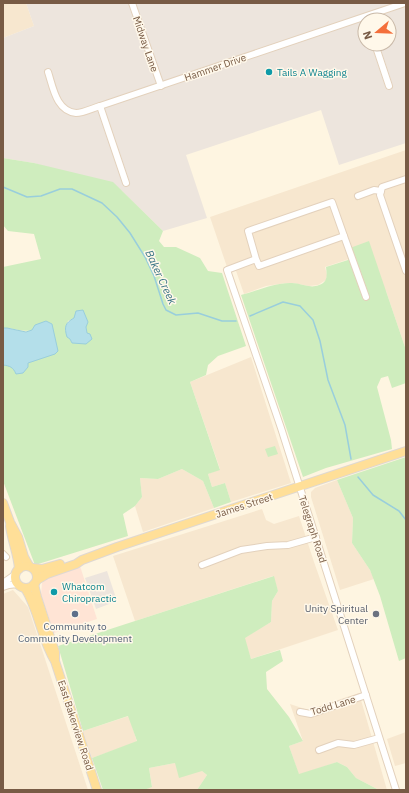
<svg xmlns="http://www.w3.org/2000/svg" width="409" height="793" font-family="'IBM Plex Sans',sans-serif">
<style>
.residential{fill:#f7e7cf}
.commercial{fill:#ffe4d5}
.industrial{fill:#ede5dd;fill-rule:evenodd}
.green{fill:#cfedbe;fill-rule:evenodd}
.water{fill:#b4dfea;stroke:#99cedc}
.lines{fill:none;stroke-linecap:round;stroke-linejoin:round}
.stream{stroke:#99cedc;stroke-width:1.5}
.minor-casing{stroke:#e3d1bc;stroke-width:8}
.major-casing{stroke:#dfd8d2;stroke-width:10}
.minor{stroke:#fff;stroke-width:6}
.major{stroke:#ffdf98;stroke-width:8}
.culture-dot{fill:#0f9aa8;stroke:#fff8ea;stroke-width:1.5}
.service-dot{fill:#5c6f8a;stroke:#fff8ea;stroke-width:1.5}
.worship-dot{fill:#6b7280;stroke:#fff8ea;stroke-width:1.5}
.labels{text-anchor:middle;stroke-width:3;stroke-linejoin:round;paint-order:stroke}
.street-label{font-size:10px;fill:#785b45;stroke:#fff8ea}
.culture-label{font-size:10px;fill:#0d838f;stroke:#fff8ea;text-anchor:start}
.worship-label{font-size:10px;fill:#5b616d;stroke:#fff8ea;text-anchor:end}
.service-label{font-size:10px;fill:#4e5e75;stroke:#fff8ea}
.water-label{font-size:11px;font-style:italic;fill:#3b7687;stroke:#fff8ea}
</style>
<rect width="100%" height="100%" fill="#fef5e1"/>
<g class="residential">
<polygon points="3,3 26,3 34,26 3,38"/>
<polygon points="406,150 406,350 386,291 349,259 325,267 327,275 326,280 318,285 309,286 293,283 286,283 266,286 244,294 234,265 227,267 210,217"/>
<polygon points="251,357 291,483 231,502 225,483 212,487 208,474 220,469 190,382"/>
<polygon points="182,469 203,481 214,508 143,532 135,506 142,497 140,478 158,479"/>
<polygon points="337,480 353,518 352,543 370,570 374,579 340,590 311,497 311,492 315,488"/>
<polygon points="262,509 266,520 274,524 299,516 314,562 338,630 251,659 244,638 271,622 272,601 278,591 273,576 135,621 113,556"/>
<polygon points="13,590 28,607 88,790 3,790 3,594"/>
<polygon points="359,693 387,790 379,790 356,778 347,767 337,762 299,775 289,746 303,741 290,704 308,710"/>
<polygon points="129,716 137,742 92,758 83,731"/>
<polygon points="406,732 406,763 395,766 387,739"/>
<polygon points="175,763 202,771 207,775 197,790 144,790 152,786 149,768"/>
</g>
<polygon class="commercial" points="80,566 97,619 54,633 41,595 42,583 48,577"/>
<g class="industrial">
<path d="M26,3H406V143L339,165L321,110L186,155L207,218L163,231L122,191L34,163L3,158V38L34,26ZM365,20H389V44H365Z"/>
<polygon points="107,571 117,601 96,609 85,578"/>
</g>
<g class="green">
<path d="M3,158L34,163L113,182L163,231L159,241L164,247H176L200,258L208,271L222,273L246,346L218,356L208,365L206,375L190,382L220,470L208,474L212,487L225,483L231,502L214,508L203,481L182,469L158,479L140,478L142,497L135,506L123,514L128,536L35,565L3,481V365H9L14,369L33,361L32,330C22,333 13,327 3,328V267L41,259L34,234L8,231L3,225ZM74,318L86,327L87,333L72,343L65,329L68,321Z"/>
<path d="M369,241L406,350V383L392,388L388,376L381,378L377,387L391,440L392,449L326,468L303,477L241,295C256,291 277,282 292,283C301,283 310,289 319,285C328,282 327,275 326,267L348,260L350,248Z"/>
<polygon points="275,446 278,454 268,457 265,449"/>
<polygon points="406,457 406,658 399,661 380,596 370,570 352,543 353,518 337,480"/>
<polygon points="274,576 278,591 272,601 271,622 245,638 251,659 280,650 283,661 266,672 267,689 289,717 303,741 289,746 299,774 337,762 347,767 356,778 379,790 197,790 207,775 202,771 179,778 175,763 149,768 152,787 144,790 103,790 92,758 137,741 128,716 83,731 58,646"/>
</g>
<g class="water">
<path d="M83,310L88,322L86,327L87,333L90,334L92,339L86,344L72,343L70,339L67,337C64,327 65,323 74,318L76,311Z"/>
<path d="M46,321L52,324L58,351L55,354L28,363V367L23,373L16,374C13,367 10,366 3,365V328H7L26,332L32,330L35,325Z"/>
</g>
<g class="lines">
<g class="stream">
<polyline points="3,187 27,197 41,196 60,189 72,189 102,203 117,217 130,233 145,257 154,276 163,304 166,310 176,315 198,313 222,321 236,321"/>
<polyline points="250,316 283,302 300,306 313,320 320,341 328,380 345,425 351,459"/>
<polyline points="358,477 373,495 399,511 406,520"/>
</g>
<g class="minor-casing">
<g id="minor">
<polyline points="132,3 161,86"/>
<polyline points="375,44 389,86"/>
<path d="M48,72C53,87 56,111 76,113C83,113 93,108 100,106L405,3"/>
<polyline points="100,106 126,183"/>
<polyline points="406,179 382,187 380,195 406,271"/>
<polyline points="358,196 374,190 381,191"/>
<polyline points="344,236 366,297"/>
<polyline points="256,259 248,231 332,202 344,236 259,266 256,259 227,270 281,428 396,790"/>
<polyline points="3,554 6,557"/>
<polyline points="202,565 241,550 267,546 288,545 316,537"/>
<polyline points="3,583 16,574"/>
<polyline points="3,587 9,585 18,584"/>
<polyline points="300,712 311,714 366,695"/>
<polyline points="319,750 338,743 354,745 379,738"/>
</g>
</g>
<g class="major-casing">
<g id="major">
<polyline points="3,503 10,522 18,537 24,557 29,566"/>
<path d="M10,526C12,541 18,554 19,569"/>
<circle cx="26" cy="577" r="11"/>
<polyline points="33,568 42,569 60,564"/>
<polyline points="37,580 47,574 76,564 82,560 117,547 406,451"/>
<polyline points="34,584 37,597 55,652 55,660"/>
<path d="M25,588C39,610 41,639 55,661L97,790"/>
</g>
</g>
<use href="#minor" class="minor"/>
<use href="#major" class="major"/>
</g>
<g class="culture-dot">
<circle cx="269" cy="72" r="4"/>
<circle cx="54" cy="592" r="4"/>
</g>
<circle class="service-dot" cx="75" cy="614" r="4"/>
<circle class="worship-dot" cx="376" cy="614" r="4"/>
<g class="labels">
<g class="street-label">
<text transform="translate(146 44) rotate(71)" y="4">Midway Lane</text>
<text transform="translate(215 67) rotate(-19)" y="4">Hammer Drive</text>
<text transform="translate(244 505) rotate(-18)" y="4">James Street</text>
<text transform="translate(313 529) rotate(72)" y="4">Telegraph Road</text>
<text transform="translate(333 705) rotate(-17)" y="4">Todd Lane</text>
<text transform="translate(76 725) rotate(72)" y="4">East Bakerview Road</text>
</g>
<g class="culture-label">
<text x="277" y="76">Tails A Wagging</text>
<text x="62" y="590">Whatcom<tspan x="62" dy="12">Chiropractic</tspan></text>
</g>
<g class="worship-label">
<text x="368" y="612">Unity Spiritual<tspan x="368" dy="12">Center</tspan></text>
</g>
<g class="service-label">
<text x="75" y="630">Community to<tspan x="75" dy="12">Community Development</tspan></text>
</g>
<g class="water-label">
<text transform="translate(161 277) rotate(65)" y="4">Baker Creek</text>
</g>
</g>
<rect width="409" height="793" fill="none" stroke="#785b45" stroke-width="8"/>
<g transform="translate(377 32) rotate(251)"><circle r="19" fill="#fff8ea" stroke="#c9b9a8"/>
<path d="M0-3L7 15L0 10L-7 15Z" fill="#f46f3b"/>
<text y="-6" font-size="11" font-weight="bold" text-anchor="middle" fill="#785b45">N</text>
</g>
</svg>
